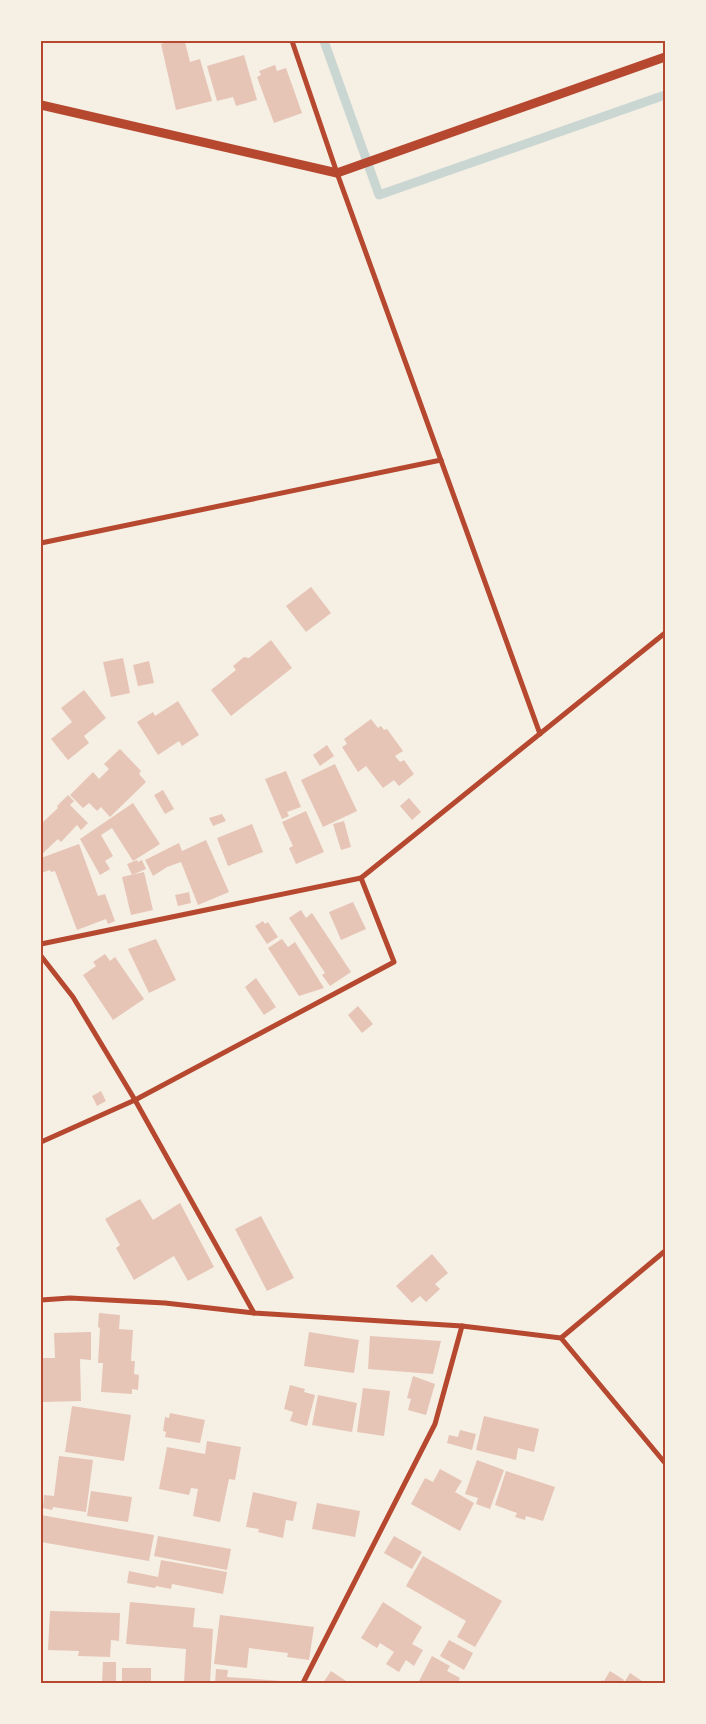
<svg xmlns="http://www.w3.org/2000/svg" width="706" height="1724" font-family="Karla,sans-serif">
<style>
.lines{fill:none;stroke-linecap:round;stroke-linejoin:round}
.stream{stroke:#c9d6d2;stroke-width:9}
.building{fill:#e6c5b7}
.minor{stroke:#b5482f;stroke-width:5}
.tertiary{stroke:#b5482f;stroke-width:9}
.neatline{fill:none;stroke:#b5482f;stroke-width:2}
</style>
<rect width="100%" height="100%" fill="#f6efe4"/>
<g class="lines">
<polyline class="stream" points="324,41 379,195 665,95"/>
</g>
<g class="building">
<polygon points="172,41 185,42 190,62 200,59 212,101 176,110 161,44"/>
<polygon points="244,55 257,100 236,106 233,97 217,101 207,66"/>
<polygon points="275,65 277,71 286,68 302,113 274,123 257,77 261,75 259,71"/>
<polygon points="311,587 331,613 306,632 286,606"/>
<polygon points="271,640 292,668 231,716 211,690 236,670 233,666 244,657 249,658"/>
<polygon points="123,658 130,693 111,697 103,662"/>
<polygon points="149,661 154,683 138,686 133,665"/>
<polygon points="84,690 106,718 84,736 89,743 68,760 51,739 72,722 61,708"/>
<polygon points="178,701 199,735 182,746 179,741 158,755 137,722 153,712 155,716"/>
<polygon points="371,719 378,728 381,726 384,730 387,729 403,751 395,756 400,762 404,760 414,774 399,786 394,780 383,788 366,766 358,772 342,747 347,744 344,739"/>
<polygon points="327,745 334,756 320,766 313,755"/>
<polygon points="120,749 141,771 139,774 146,782 110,817 101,807 97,811 89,803 83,808 70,795 93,772 99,779 109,769 104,764"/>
<polygon points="335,764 357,811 323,827 301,780"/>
<polygon points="286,771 301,807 287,812 289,816 282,819 265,779"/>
<polygon points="163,790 174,809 165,814 154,795"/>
<polygon points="68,795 74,801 70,805 88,823 81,830 77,825 61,842 58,839 43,853 41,851 41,824 58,808 57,806"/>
<polygon points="409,798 421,812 412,820 400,806"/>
<polygon points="133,803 160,844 133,861 112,828 101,835 113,856 105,861 110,869 100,875 80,839"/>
<polygon points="306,811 324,852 296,864 289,848 293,846 282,822"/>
<polygon points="222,814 226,821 213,826 209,818"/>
<polygon points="344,821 351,847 341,850 333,824"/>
<polygon points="252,824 263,852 228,866 217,838"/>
<polygon points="206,840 229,892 198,905 181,862 167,867 153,876 145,860 179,843 182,851"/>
<polygon points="79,844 98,896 105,894 115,921 108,924 106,919 77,930 55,871 51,872 50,870 41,873 41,858"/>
<polygon points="137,860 138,862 142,860 146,869 132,875 127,864"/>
<polygon points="144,872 153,910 131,915 122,877"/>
<polygon points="189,892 191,903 178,906 175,895"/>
<polygon points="353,902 366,929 341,940 329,912"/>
<polygon points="301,910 306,918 312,913 351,972 330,986 322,975 325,973 289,918"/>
<polygon points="263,921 265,924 268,922 278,937 267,944 255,926"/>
<polygon points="156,939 176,980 149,993 128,949"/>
<polygon points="282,939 288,947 295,942 324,988 299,996 268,948"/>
<polygon points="105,954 110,961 115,957 144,999 113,1020 83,975 96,966 93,962"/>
<polygon points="256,978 276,1007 264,1015 245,987"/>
<polygon points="358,1006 373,1024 362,1033 348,1015"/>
<polygon points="101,1091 106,1101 97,1106 92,1096"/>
<polygon points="140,1199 153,1220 180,1203 214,1267 188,1281 174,1256 134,1280 116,1248 120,1245 105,1219"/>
<polygon points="261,1216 294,1278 267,1291 235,1229"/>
<polygon points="432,1254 448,1273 435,1284 440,1289 426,1302 420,1296 412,1303 396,1286"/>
<polygon points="99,1313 120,1315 119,1329 133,1330 131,1361 135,1361 134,1374 139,1375 138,1390 132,1389 132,1394 101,1392 103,1363 98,1363 100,1328 98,1327"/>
<polygon points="91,1332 91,1360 80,1359 81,1401 41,1402 41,1358 55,1358 54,1333"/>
<polygon points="309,1332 359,1340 354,1373 304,1366"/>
<polygon points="370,1336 441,1341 433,1374 368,1369"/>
<polygon points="413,1376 435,1384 426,1415 408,1410 411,1399 407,1398"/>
<polygon points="290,1385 305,1389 304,1392 315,1395 307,1426 290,1421 293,1412 284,1409"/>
<polygon points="363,1388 390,1391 384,1436 357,1432"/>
<polygon points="318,1395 357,1403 352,1432 312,1425"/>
<polygon points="72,1406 131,1415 124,1461 65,1452"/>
<polygon points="170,1413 205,1420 200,1443 165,1437 166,1432 163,1431 165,1417 169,1418"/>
<polygon points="484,1416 539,1429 534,1452 518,1448 516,1460 476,1450"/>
<polygon points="460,1430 476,1434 472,1450 447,1443 449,1435 458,1437"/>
<polygon points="207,1441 241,1447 235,1480 229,1479 220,1522 193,1516 198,1489 191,1488 189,1495 159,1489 167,1447 205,1454"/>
<polygon points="59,1456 93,1460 86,1512 53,1507 52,1510 43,1508 44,1495 54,1496"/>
<polygon points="477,1460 504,1470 490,1509 476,1504 478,1498 465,1494"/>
<polygon points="440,1469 462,1481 455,1492 474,1503 460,1531 411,1504 425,1478 433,1482"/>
<polygon points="506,1471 555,1487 543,1521 526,1516 525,1520 515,1517 517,1513 495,1505"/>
<polygon points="91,1491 132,1497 128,1522 87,1516"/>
<polygon points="253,1492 297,1502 293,1521 286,1520 283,1538 258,1532 259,1529 246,1527"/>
<polygon points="317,1503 360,1511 355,1537 312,1529"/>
<polygon points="41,1515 154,1535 149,1561 41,1542"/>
<polygon points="158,1536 231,1549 227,1570 154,1556"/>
<polygon points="394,1536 422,1552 412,1569 384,1553"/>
<polygon points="423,1556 502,1601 475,1647 457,1637 466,1621 406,1586"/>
<polygon points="161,1560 227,1572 223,1594 172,1584 171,1589 156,1586 155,1588 127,1583 129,1571 158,1577"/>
<polygon points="130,1602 195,1608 193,1627 213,1629 210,1683 184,1683 186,1649 126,1644"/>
<polygon points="383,1602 422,1627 412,1644 423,1650 414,1666 406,1660 399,1672 386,1664 394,1652 380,1643 377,1648 361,1638"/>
<polygon points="50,1611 120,1613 119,1641 111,1640 110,1657 78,1656 79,1651 48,1650"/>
<polygon points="220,1615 314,1627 309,1660 287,1657 288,1653 249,1648 247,1668 214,1664"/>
<polygon points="449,1640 473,1653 464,1670 440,1656"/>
<polygon points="432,1656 450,1666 447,1671 460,1678 458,1683 418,1683"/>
<polygon points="103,1662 116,1662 116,1683 102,1683"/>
<rect x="122" y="1668" width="29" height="15"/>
<polygon points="216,1669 228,1670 227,1677 282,1681 282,1683 215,1683"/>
<polygon points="331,1671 349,1683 323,1683"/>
<polygon points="610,1671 624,1680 622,1683 600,1683 602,1680 604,1681"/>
<polygon points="630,1673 645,1683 624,1683"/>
</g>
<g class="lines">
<g class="minor">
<polyline points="292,41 337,173 540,734"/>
<polyline points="41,543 441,460"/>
<polyline points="41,944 361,878"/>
<polyline points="41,956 73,997 135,1100 254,1313"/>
<polyline points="41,1142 135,1100 394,962 361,878 665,633"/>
<polyline points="41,1300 70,1298 165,1303 254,1313 462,1326 561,1338 665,1463"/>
<polyline points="561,1338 665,1251"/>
<polyline points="303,1683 435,1424 462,1326"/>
</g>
<polyline class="tertiary" points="41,105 337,173 665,57"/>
</g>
<rect width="706" height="1724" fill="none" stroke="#f6efe4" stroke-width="85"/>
<rect x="42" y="42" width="622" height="1640" class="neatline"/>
</svg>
